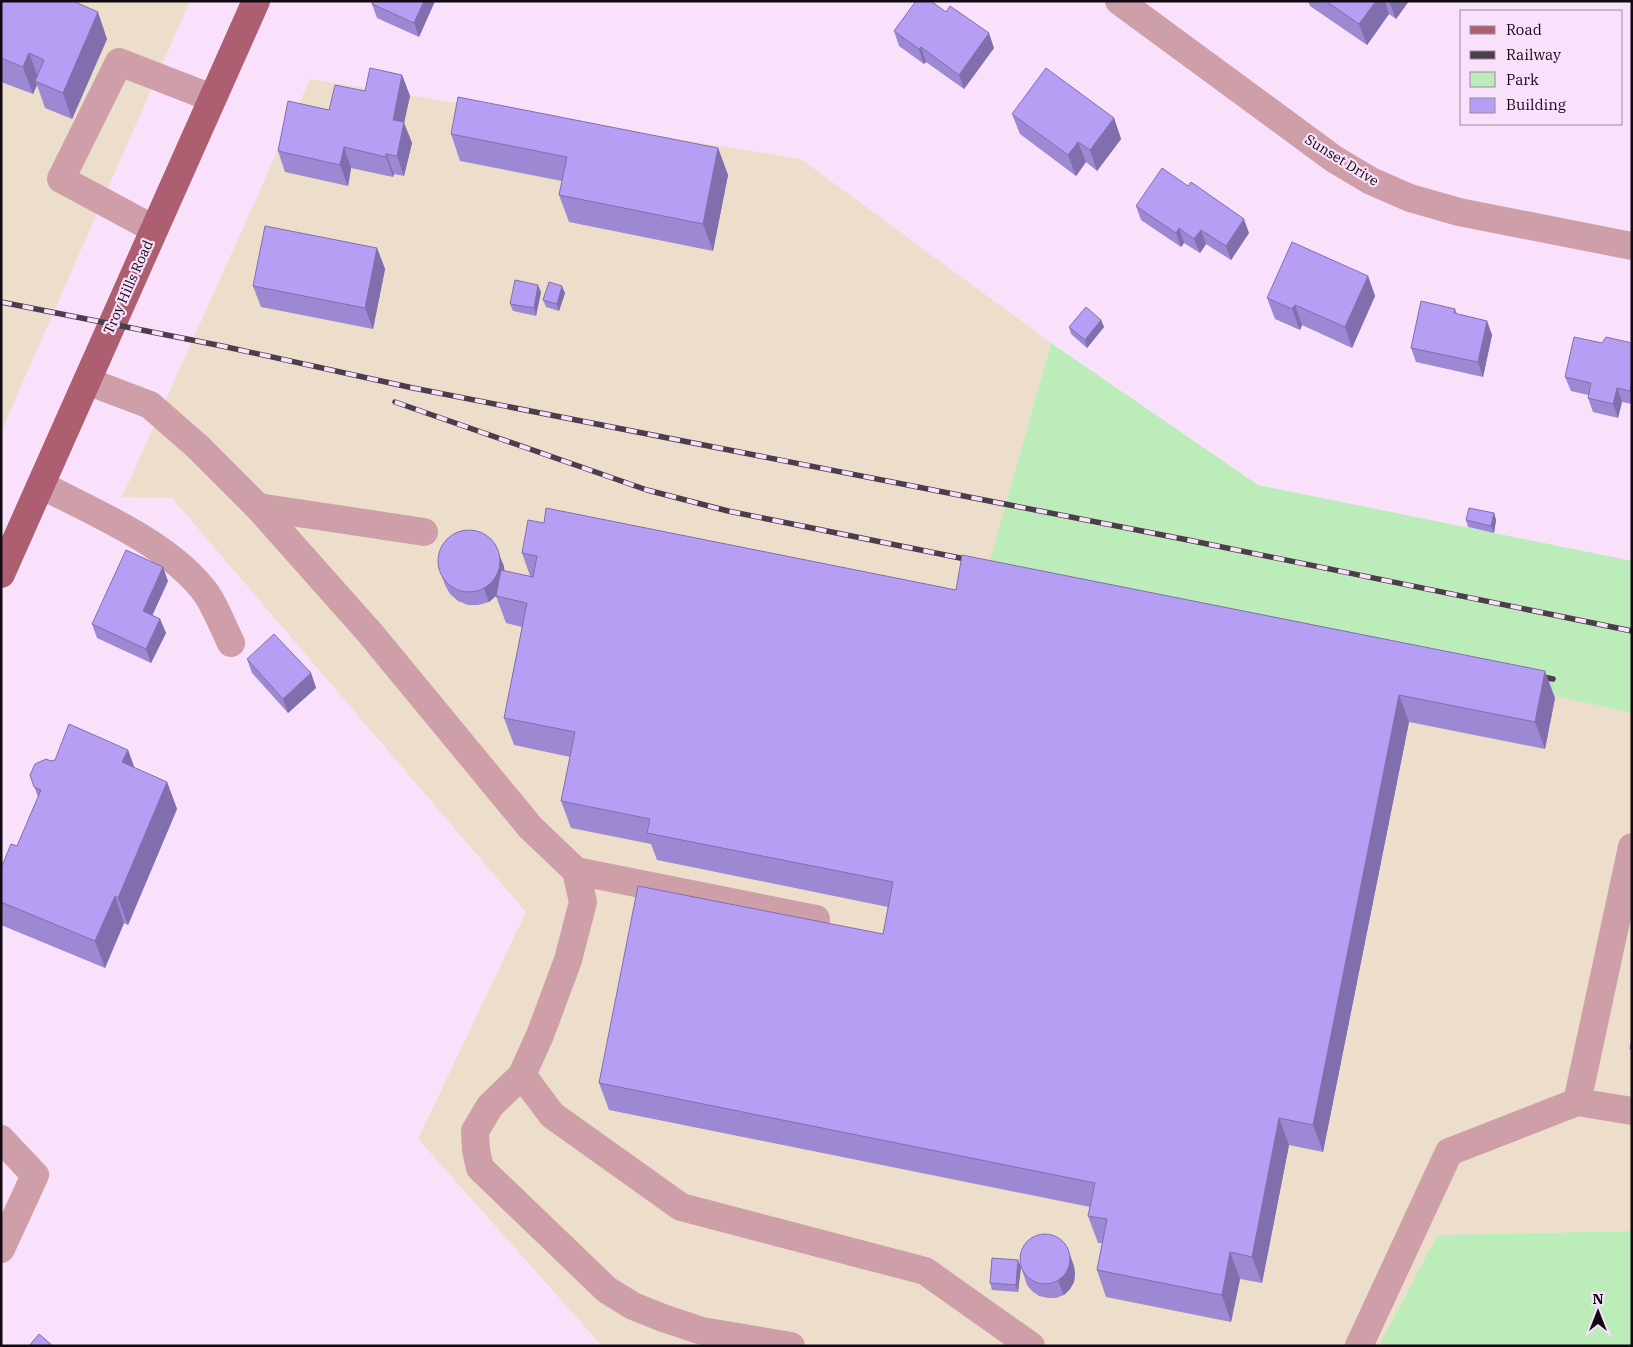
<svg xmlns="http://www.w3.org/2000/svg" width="1633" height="1347" font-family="'IBM Plex Serif',serif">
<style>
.commercial{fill:#eddecb}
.green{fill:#bcecb9}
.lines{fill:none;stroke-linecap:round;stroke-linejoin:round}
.minor{stroke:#ce9fa8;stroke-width:28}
.major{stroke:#ae5e71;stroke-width:28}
.rail-casing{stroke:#4a3e4b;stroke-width:5.5}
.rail{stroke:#f9e1fb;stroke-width:4;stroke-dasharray:11;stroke-linecap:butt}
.wall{fill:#9d88d3}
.shaded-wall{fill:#806fac}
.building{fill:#b79ef5;stroke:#806fac}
.labels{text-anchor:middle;stroke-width:4.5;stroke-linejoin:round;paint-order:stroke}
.street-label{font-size:14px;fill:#110a12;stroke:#f9e1fb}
</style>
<rect width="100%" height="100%" fill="#f9e1fb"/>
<g class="commercial">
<polygon points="1,1 190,1 1,432"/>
<polygon points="310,79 801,159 1051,343 1022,445 988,571 1632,713 1632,1231 1437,1235 1379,1346 602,1346 418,1139 526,912 172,498 122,497"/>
</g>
<g class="green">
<polygon points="1051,343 1258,485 1632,561 1632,713 987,571"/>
<polygon points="1632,1231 1632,1346 1379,1346 1437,1235"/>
</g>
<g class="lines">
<g class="minor">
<polyline points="1119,1 1334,159 1371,181 1410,198 1459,212 1632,246"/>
<polyline points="154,229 61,179 119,62 212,98"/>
<polyline points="87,381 150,405 198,447 258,507 370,633 530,827 576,871 583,902 568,960 540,1035 522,1075 490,1106 475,1131 476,1150 480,1168 607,1290 633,1306 663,1318 702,1331 791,1346"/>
<path d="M41,485C93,512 165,542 202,588C213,600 223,627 231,643"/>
<polyline points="258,507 424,532"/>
<polyline points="576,871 816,919"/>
<polyline points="522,1075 552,1115 681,1207 925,1271 1031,1346"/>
<polyline points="1577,1102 1632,847"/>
<polyline points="1,1139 35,1175 1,1249"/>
<polyline points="1359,1346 1449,1152 1577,1102 1632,1111"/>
</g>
<polyline class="major" points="1,574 256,1"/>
<g class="rail-casing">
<g id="rail">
<polyline points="1,302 222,346 413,388 1188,540 1632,631"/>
<polyline points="395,402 647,490 728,511 975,561"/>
<polyline points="1533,675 1553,679"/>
</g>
</g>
<use href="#rail" class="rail"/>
</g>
<g class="wall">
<polygon points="1,1 107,39 72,119 45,108 37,85 33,94 1,82"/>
<polygon points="373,1 435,1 419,37 377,18 372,4"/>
<polygon points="1308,1 1409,1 1396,19 1389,14 1367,45 1310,6"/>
<polygon points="894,31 994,48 964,89 926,62 924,64 899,46"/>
<polygon points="402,75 410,96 404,123 412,143 404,176 394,174 393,177 351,168 348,186 285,172 278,151 329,110 365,91"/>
<polygon points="1012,114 1114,118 1121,139 1097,171 1086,162 1076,176 1020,134"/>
<polygon points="451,134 718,148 728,175 713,251 569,222 559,195 562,181 460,161"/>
<polygon points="1136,206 1249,233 1231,260 1206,244 1200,253 1184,243 1181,247 1141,220"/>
<polygon points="377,248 385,269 373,329 261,307 253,286"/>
<polygon points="1368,276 1375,296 1352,348 1302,325 1300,330 1275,319 1267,298"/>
<polygon points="541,292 536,316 513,311 510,304"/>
<polygon points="565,293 559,311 546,307 543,300"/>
<polygon points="1455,309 1457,314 1487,321 1492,335 1483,377 1416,362 1411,348"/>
<polygon points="1101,320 1104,327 1087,348 1071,334 1069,327"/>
<polygon points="1602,343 1632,343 1632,404 1622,402 1618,418 1593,412 1588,398 1588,395 1571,391 1565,377"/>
<polygon points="1494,513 1496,520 1494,533 1468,527 1466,520"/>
<polygon points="544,523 956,590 1555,698 1545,749 1409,722 1323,1152 1289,1145 1262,1283 1240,1279 1231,1322 1106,1297 1097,1270 1102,1243 1098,1243 1088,1216 1090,1207 609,1110 599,1083 883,934 888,907 657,860 651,844 571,828 561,801 570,757 514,745 504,718 522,627 506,623 496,596 489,602 478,605 468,605 458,601 450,594 445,585 440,570 504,566 504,571 530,576 522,553"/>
<polygon points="168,581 152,615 160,619 166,633 151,663 97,638 92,624"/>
<polygon points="247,659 311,673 316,688 288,713 252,673"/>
<polygon points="128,750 134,768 167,782 177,809 128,925 124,923 105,968 1,925 1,868 17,846 38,797 30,775 51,761"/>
<polygon points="1074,1266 1075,1274 1074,1282 1070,1289 1064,1295 1056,1298 1048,1298 1039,1296 1032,1291 1027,1285 1022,1270"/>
<polygon points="1021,1267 1018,1292 992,1290 990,1283"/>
</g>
<g class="shaded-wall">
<polygon points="424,1 435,1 419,37 414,23"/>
<polygon points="1376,1 1385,1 1389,14 1367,45 1359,24"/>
<polygon points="1389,1 1409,1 1396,19"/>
<polygon points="98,12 107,39 72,119 63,93"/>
<polygon points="989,33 994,48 964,89 959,75"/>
<polygon points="921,47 926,62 924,64 919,49"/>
<polygon points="29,53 39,80 35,81 37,85 33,94 23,67"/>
<polygon points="402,75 410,96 404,123 412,143 404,176 397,156 393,120"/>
<polygon points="1114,118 1121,139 1097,171 1090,150"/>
<polygon points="1078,142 1086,162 1076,176 1068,155"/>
<polygon points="344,147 351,168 348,186 340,165"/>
<polygon points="718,148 728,175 713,251 703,224"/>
<polygon points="386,154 394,174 393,177 386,157"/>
<polygon points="1244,219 1249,233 1231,260 1226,246"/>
<polygon points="1179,228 1184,243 1181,247 1176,233"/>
<polygon points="1201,230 1206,244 1200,253 1194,239"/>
<polygon points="377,248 385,269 373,329 365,308"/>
<polygon points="1368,276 1375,296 1352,348 1345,327"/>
<polygon points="538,285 541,292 536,316 534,308"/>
<polygon points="562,286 565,293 559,311 557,304"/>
<polygon points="1295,305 1302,325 1300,330 1292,309"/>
<polygon points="1101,320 1104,327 1087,348 1085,340"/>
<polygon points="1487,321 1492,335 1483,377 1478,362"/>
<polygon points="1632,382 1632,396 1630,391"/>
<polygon points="1617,388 1622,402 1618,418 1613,404"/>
<polygon points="1494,513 1496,520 1494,533 1491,526"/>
<polygon points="498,552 504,566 505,576 497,595 489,602 484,588"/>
<polygon points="163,567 168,581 148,625 143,611"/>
<polygon points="160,619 166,633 151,663 146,649"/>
<polygon points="1545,671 1555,698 1545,749 1535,722"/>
<polygon points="311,673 316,688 288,713 283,699"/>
<polygon points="1399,695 1409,722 1323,1152 1313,1125"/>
<polygon points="128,750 138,777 122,762"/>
<polygon points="167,782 177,809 128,925 118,898"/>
<polygon points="115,896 124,923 105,968 95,941"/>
<polygon points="1279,1118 1289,1145 1262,1283 1252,1257"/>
<polygon points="1069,1252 1074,1266 1075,1274 1074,1282 1070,1289 1064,1295 1058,1281"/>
<polygon points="1230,1252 1240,1279 1231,1322 1222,1295"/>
<polygon points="1018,1260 1021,1267 1018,1292 1016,1285"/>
</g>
<g class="building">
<polygon points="1,1 73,1 98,12 63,93 35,81 44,60 29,53 23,67 1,58"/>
<polygon points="373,1 424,1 414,23 372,4"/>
<polygon points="916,1 931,1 946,12 950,6 989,33 959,75 921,47 919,49 894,31"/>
<polygon points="1326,1 1376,1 1359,24"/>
<polygon points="370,68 402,75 393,120 404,122 397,156 386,154 386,157 344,147 340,165 278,151 288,101 329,110 335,85 365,91"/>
<polygon points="1046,68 1114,118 1090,150 1078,142 1068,155 1012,114"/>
<polygon points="458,97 718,148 703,224 559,195 567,157 451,134"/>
<polygon points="1162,168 1188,186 1191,182 1244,219 1226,246 1201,230 1194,239 1179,228 1176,233 1136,206"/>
<polygon points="265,226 377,248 365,308 253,286"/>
<polygon points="1292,242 1368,276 1345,327 1295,305 1292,309 1267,298"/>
<polygon points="515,280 538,285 534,308 510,304"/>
<polygon points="549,282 562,286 557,304 543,300"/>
<polygon points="1421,301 1455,309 1454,313 1487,321 1478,362 1411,348"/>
<polygon points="1086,307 1101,320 1085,340 1069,327"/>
<polygon points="1574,337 1602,343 1606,337 1632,343 1632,382 1630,391 1617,388 1613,404 1588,398 1591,383 1565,377"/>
<polygon points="546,508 956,590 962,555 1545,671 1535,722 1399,695 1313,1125 1279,1118 1252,1257 1230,1252 1222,1295 1097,1270 1107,1219 1088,1216 1095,1183 599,1083 638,886 883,934 893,882 647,833 650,819 561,801 575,732 504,718 527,603 496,596 501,570 533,577 537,556 522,553 528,520 544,523"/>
<polygon points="1469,508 1494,513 1491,526 1466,520"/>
<circle cx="469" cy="561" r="31"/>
<polygon points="126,550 163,567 143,611 160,619 146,649 92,624"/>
<polygon points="274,634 311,673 283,699 247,659"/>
<polygon points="69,724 128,750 122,762 167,782 118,898 115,896 95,941 1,902 1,868 11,844 17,846 41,790 34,787 30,775 35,764 46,759 51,761 55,760"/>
<polygon points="1632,1038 1632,1049 1630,1049"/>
<circle cx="1045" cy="1259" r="25"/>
<polygon points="992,1258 1018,1260 1016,1285 990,1283"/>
<polygon points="39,1334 53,1346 29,1346"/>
</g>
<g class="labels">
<g class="street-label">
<text transform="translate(1342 160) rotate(32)" y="5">Sunset Drive</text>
<text transform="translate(128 287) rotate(-66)" y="5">Troy Hills Road</text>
</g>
</g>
<rect width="1633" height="1347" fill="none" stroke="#110a12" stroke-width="5"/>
<rect x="1460" y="10" width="162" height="115" fill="#f9e1fb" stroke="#9c8b9e"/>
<rect x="1470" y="26" width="25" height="8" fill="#ae5e71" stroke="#9c8b9e"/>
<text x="1506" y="35" font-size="15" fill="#110a12">Road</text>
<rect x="1470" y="51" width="25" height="8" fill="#4a3e4b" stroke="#9c8b9e"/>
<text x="1506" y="60" font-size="15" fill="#110a12">Railway</text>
<rect x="1470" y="72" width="25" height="15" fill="#bcecb9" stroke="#9c8b9e"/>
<text x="1506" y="85" font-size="15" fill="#110a12">Park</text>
<rect x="1470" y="98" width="25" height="15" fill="#b79ef5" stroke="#9c8b9e"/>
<text x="1506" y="110" font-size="15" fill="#110a12">Building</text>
<g transform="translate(1598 1312)" stroke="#f9e1fb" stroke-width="4" paint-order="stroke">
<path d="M0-4L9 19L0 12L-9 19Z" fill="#110a12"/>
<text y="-8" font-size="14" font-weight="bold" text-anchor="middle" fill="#110a12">N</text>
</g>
</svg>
